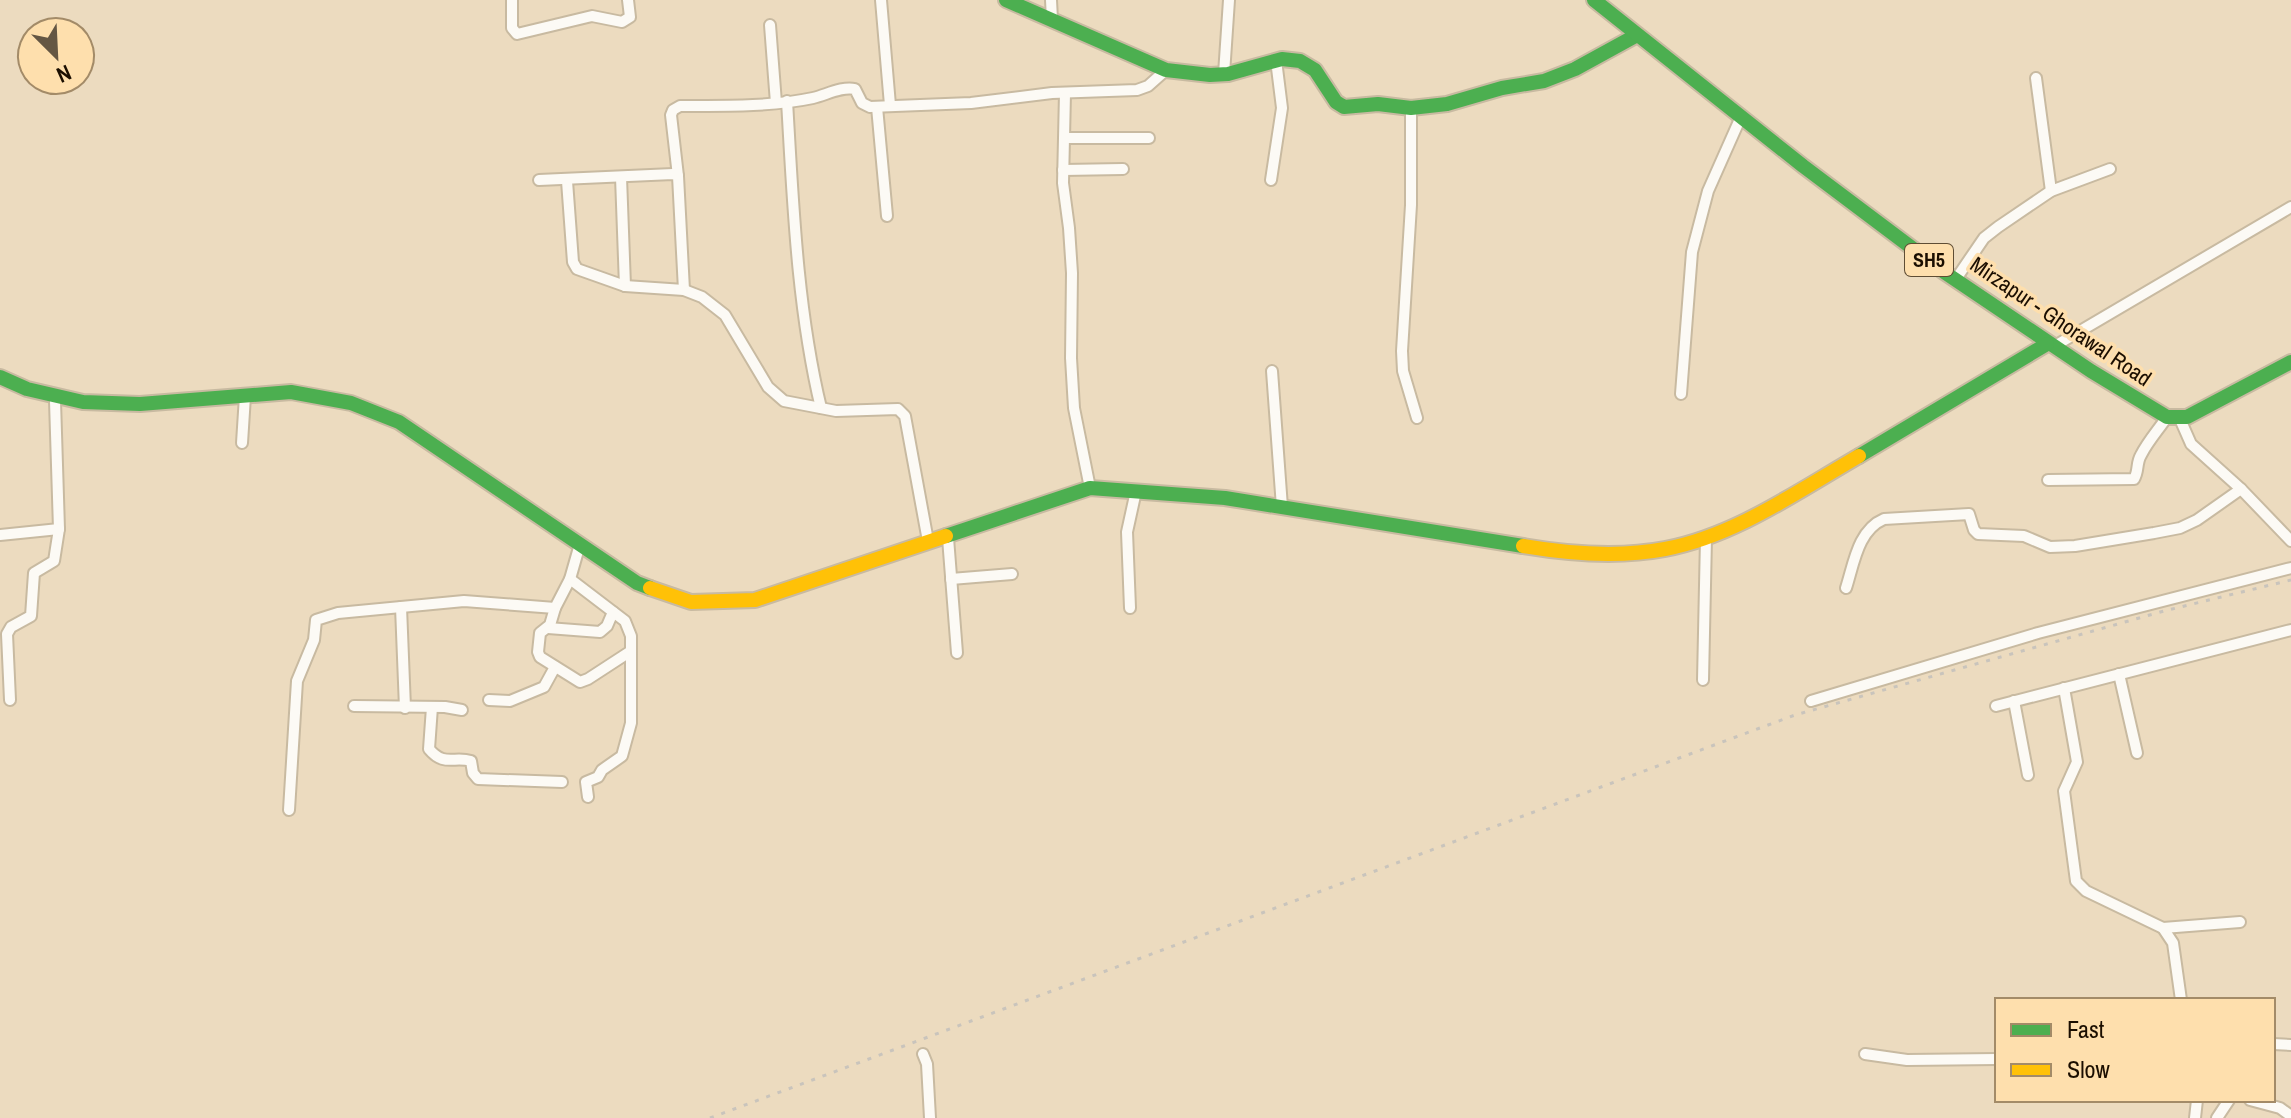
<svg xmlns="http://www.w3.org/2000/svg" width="2291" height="1118" font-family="'Archivo Narrow',sans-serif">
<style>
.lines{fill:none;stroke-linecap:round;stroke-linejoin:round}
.street-casing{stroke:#c8baa1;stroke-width:14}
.fast-casing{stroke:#c8baa1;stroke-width:18}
.slow-casing{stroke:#c8baa1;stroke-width:18}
.street{stroke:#fcfaf5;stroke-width:10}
.fast{stroke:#4caf50;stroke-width:14}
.slow{stroke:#ffc107;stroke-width:14}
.rail{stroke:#c9c4bc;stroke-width:3;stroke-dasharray:4 8;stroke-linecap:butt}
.labels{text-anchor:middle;stroke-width:7;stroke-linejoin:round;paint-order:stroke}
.shield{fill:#fedfad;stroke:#5f4d34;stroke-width:2}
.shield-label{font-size:20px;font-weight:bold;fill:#1b0e00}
.street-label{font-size:22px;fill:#1b0e00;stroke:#fedfad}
</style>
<rect width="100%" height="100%" fill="#ecdbbf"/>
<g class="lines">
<g class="street-casing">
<g id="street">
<polyline points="512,0 512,28 517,34 592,16 622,22 630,17 628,0"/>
<polyline points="881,0 890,105"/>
<polyline points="1051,0 1052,19"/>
<polyline points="770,25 776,103"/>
<polyline points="1224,74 1229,0"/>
<polyline points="2036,78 2051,191"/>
<polyline points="1065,93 1063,183 1069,228 1072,273 1071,358 1074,408 1090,488"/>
<path d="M787,101C793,203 797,308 821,408"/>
<polyline points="877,107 887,216"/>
<polyline points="1411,108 1411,205 1402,351 1403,371 1417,418"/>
<polyline points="1065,138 1149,138"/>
<polyline points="1063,170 1123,169"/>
<path d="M678,176L671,115L673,110L680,106C724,106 770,107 813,98C826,95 842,86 855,89L862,103L870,107L971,103L1052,93L1137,90L1148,86L1166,70"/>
<polyline points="621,177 625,286"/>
<polyline points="539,180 673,174 678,176 684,290"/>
<polyline points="1271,180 1282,108 1276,60"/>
<polyline points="567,181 573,262 577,269 625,286 684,290 702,297 725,315 768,387 784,401 836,411 898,409 905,416 928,541"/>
<polyline points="1956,279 1984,238 1998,227 2051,191 2110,169"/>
<polyline points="2053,347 2291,207"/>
<polyline points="1272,371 1282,507"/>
<polyline points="1681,394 1692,252 1708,191 1740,119"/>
<polyline points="2180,419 2191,444 2241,489 2291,541"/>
<polyline points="242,443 245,396"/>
<path d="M2048,480L2134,479C2139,471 2136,463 2141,455C2148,441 2159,429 2167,417"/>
<polyline points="0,535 59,529 55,401"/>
<polyline points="948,538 957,653"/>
<polyline points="570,579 625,621 631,636 631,723 622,756 602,770 598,777 586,782 588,797"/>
<polyline points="951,579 1012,574"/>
<path d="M1846,588C1854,563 1858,530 1884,519L1969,514L1974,530L1978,534L2024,536L2050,547L2075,546L2154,533L2180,528L2197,520L2241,489"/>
<polyline points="401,607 405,708"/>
<polyline points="555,608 550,625 540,633 538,652 540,657 580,682 588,679 631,651"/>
<polyline points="1130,608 1127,532 1136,491"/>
<polyline points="548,628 600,632 607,626 613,612"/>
<polyline points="2119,674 2137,753"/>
<polyline points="1703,680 1706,538"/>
<polyline points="2064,688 2077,762 2064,791 2076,881 2086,891 2163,928 2173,943 2181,1000"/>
<polyline points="10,700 7,634 11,627 31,616 34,573 54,561 59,529"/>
<polyline points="489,700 510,701 544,687 555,667"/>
<polyline points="1811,701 2038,633 2291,568"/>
<polyline points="2014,701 2028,775"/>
<polyline points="354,706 445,707 462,710"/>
<polyline points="1996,706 2291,630"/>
<path d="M432,707L429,749C444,767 454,756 471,761L473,773L478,779L562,782"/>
<polyline points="289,810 297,681 314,640 316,620 338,613 464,601 555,608 570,579 580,544"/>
<polyline points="2163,928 2240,922"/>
<polyline points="2273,1044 2291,1045"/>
<polyline points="923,1054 927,1064 930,1118"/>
<polyline points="1865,1054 1907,1060 1997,1059"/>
<polyline points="2250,1100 2280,1108 2291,1116"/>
<polyline points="2195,1118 2197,1100"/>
<polyline points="2217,1118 2229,1100"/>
</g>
</g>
<g class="fast-casing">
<g id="fast">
<polyline points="1006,0 1166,70 1210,75 1228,74 1282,59 1300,61 1315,70 1336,102 1344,107 1378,104 1411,108 1447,104 1502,88 1544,81 1575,69 1637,35"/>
<polyline points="1594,0 1803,166 1944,272 2091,371 2167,417 2187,417 2291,362"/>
<polyline points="0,377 27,389 83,402 140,404 291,392 351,403 399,422 637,583 650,588"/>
<polyline points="1859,456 2047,344"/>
<polyline points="946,536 1090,488 1225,498 1523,546"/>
</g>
</g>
<g class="slow-casing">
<g id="slow">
<path d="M1523,546C1570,554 1618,558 1665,549C1735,536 1798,491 1859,456"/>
<polyline points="650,588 691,602 755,600 946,536"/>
</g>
</g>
<use href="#street" class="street"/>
<use href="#fast" class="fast"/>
<use href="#slow" class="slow"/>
<polyline class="rail" points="710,1118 1795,715 2164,611 2291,580"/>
</g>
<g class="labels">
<rect class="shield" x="1905" y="244" width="48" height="32" rx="6"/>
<g class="shield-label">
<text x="1929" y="267">SH5</text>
</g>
<g class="street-label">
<text transform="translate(2061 321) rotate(34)" y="8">Mirzapur - Ghorawal Road</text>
</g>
</g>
<rect x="1995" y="998" width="280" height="104" fill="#fedfad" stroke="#a38b68" stroke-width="2"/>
<rect x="2011" y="1024" width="40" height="12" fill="#4caf50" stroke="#a38b68" stroke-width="2"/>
<text x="2067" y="1038" font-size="24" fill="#1b0e00">Fast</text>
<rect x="2011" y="1064" width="40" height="12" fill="#ffc107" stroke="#a38b68" stroke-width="2"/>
<text x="2067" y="1078" font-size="24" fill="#1b0e00">Slow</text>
<g transform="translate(56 56) rotate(156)"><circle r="38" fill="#fedfad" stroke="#a38b68" stroke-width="2"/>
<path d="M0-6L14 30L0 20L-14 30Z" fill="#645643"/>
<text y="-12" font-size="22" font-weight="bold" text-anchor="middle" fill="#1b0e00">N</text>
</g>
</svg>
